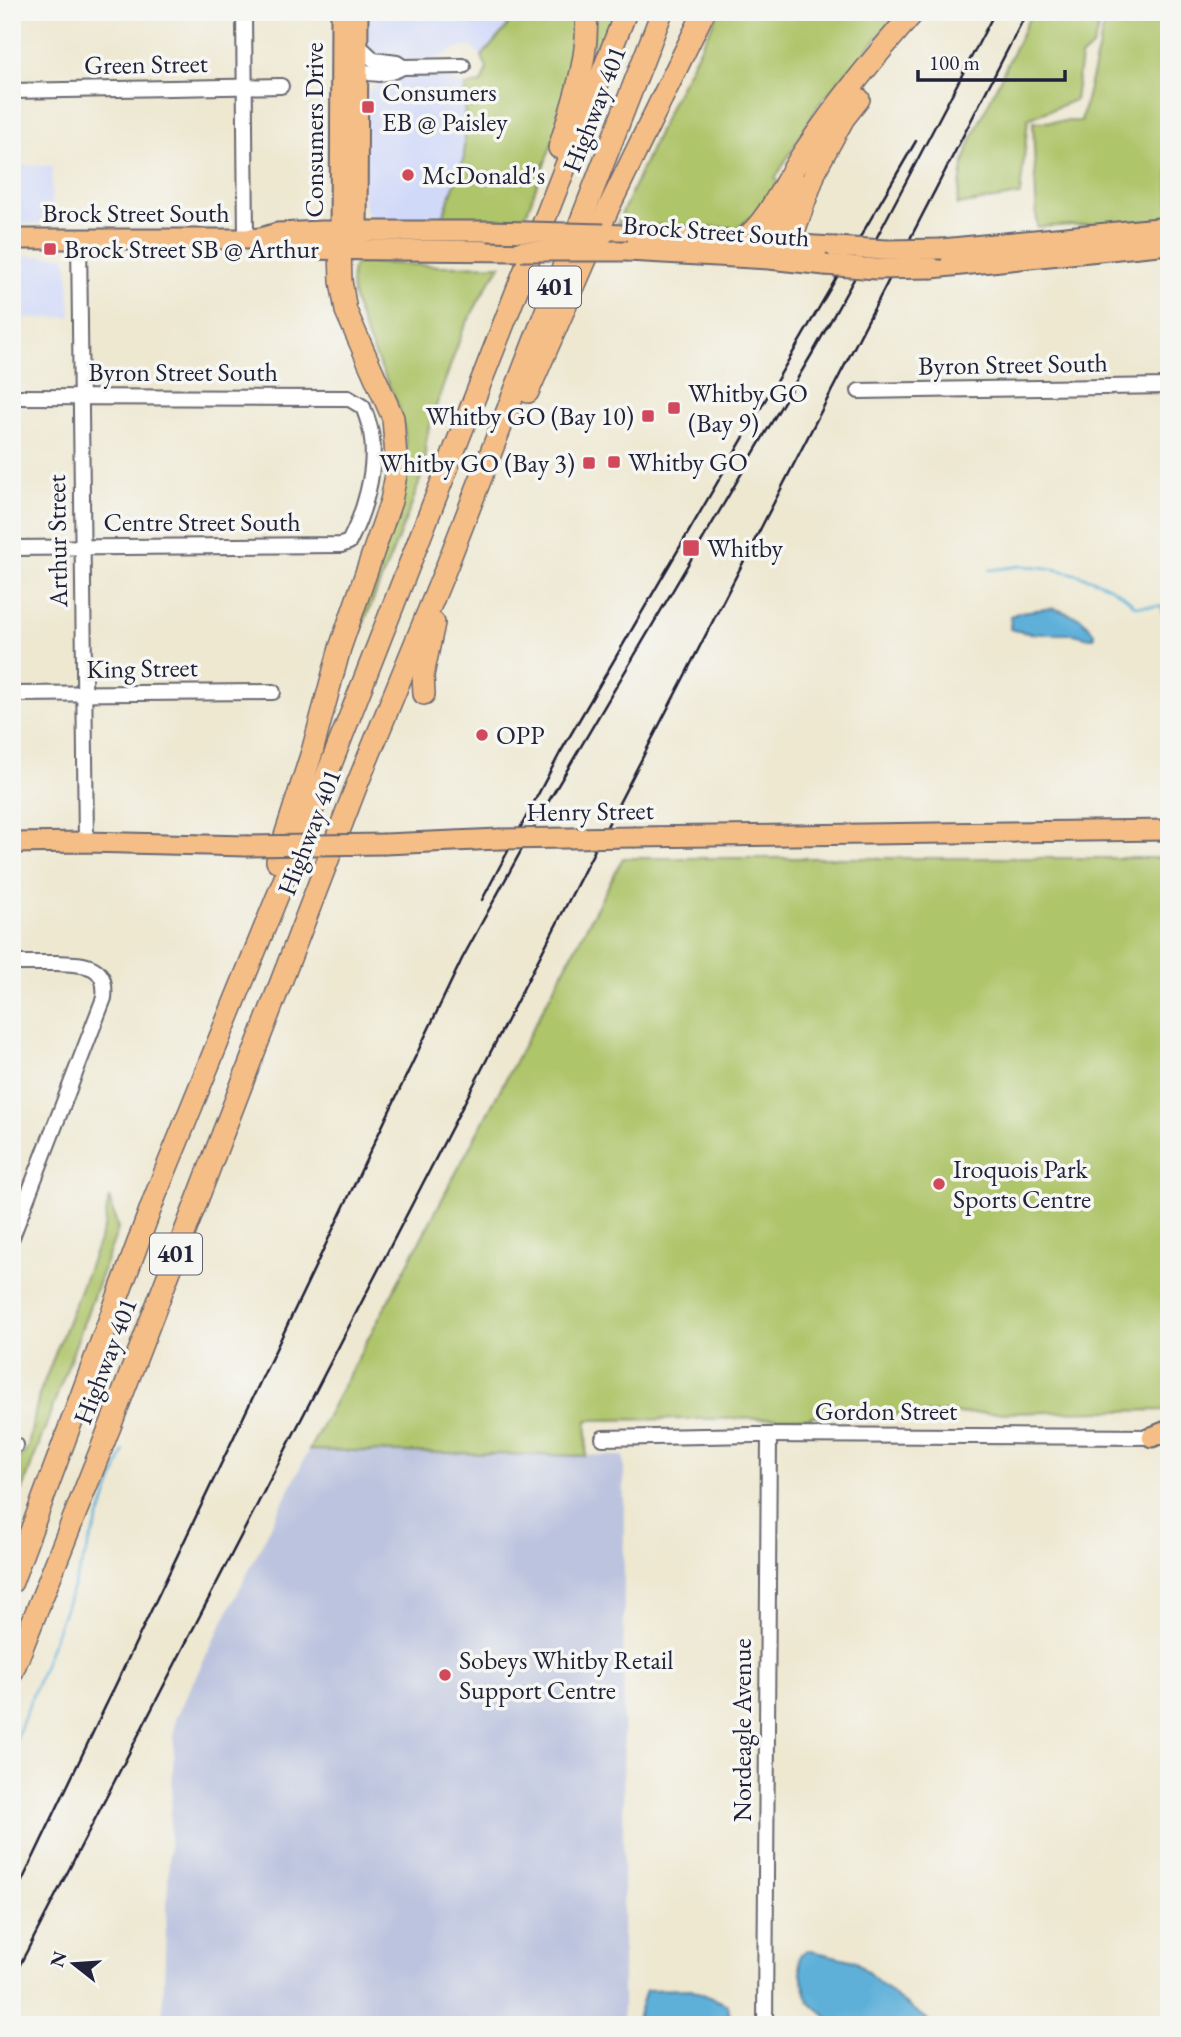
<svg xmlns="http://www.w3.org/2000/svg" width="1181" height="2037" font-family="'EB Garamond',serif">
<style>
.built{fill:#d1d9f9}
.industrial{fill:#bbc3de}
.green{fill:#afc56a;stroke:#687452;stroke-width:2}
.water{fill:#5eb0d9;stroke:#40698a;stroke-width:2}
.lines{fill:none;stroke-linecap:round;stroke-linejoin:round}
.stream{stroke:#5eb0d9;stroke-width:2.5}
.minor-casing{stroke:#696770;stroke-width:18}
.major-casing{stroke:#696770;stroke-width:23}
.highway-casing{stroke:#696770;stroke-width:24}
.minor{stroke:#fff;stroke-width:14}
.major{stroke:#f6be87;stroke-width:19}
.highway{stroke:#f6be87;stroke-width:21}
.rail{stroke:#22223b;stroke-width:2.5}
.major-bridge-casing{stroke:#696770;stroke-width:23;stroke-linecap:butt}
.major-bridge{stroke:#f6be87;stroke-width:19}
.poi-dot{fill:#d1495b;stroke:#f6f6f2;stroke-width:2.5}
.labels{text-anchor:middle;stroke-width:7;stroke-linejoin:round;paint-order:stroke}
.shield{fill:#f6f6f2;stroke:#626272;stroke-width:2}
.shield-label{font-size:24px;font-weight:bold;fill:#22223b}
.street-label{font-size:26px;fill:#22223b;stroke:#f6f6f2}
.poi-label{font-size:26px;fill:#22223b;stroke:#f6f6f2;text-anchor:start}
</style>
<rect width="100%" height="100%" fill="#f6f6f2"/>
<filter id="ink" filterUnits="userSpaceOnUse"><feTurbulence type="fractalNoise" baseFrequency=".0143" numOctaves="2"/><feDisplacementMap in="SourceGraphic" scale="14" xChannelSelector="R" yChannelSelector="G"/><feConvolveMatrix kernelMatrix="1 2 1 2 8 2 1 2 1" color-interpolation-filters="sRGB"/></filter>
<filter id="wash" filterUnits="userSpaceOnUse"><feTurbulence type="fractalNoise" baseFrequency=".00686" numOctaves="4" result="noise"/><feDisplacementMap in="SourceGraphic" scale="28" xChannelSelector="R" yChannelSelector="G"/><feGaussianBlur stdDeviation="1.57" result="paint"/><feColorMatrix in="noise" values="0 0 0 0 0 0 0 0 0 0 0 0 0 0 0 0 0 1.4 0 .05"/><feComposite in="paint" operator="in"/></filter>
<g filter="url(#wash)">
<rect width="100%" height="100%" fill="#eee8d1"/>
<g class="built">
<polygon points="364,12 513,12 506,28 482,56 471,47 459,48 435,59 405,60 384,59 367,47"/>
<polygon points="403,76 441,76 465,86 464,157 441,222 379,221 372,217 365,210 363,179 369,91 383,78"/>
<polygon points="12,165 52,166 52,223 12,224"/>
<polygon points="12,256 65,256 68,265 71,317 12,319"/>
</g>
<polygon class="industrial" points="309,1450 624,1456 623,2025 162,2025 175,1718"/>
<g class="green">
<polygon points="513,12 580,12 567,102 524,220 441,222 464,157 465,86 481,83 487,69 482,56 506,28"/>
<polygon points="595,12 615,12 591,75"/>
<polygon points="719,12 900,12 819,104 775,179 779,182 754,221 749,218 740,227 735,228 617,224 672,102"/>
<polygon points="1032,12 1169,12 1169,17 1102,16 1093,46 1081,57 1075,100 1028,119 1020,195 957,205 963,166 970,142"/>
<polygon points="1105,21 1169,21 1169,220 1037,227 1033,122 1081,121"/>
<path d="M358,262L440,266L501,265L488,284L463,330L429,426L425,447L426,462L412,504L336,691L405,479C407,455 407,431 399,408C390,382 332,282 358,262Z"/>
<polygon points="623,858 1169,858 1169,1410 811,1416 811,1418 587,1420 586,1456 309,1450"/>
<polygon points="109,1197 118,1229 12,1518 12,1461 23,1455 28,1446 39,1395 104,1228"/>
</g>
<g class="water">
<path d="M1053,608L1081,618L1095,634L1094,638C1086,639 1080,634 1072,634C1051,634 1029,635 1010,629L1011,616L1020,612Z"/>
<path d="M807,1950L855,1961L897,1998L929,2021V2025H832C827,2014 820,2012 812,2005C805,1998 798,1964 800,1955Z"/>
<polygon points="691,1989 728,2005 731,2025 635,2025 646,1990"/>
</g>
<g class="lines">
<g class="stream">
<path d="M989,570C1000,569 1011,567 1022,566C1056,566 1112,580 1135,606H1162L1164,621L1169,622"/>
<polyline points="12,1750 124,1451"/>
</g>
</g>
</g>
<g filter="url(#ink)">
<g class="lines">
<g class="minor-casing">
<g id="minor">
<polyline points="244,12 246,239"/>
<polyline points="358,45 374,60 397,63 403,67 463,66"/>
<path d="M353,65C368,77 387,76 403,67"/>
<polyline points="12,91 281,86"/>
<polyline points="79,239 86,842"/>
<polyline points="859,391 1169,386"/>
<path d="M12,397L348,398L363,407C367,417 371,428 372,439C376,472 364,513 349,542L341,545L12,548"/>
<polyline points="12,694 273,692"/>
<path d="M12,963C27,963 42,963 56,963C83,964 108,963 104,998L12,1237"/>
<polyline points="603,1438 755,1435 1160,1437"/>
<polyline points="12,1445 16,1445"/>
<polyline points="765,2025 769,1435"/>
</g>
</g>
<g class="major-casing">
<g id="major">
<polyline points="604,234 834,247"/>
<polyline points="261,238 280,249 521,251"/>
<polyline points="12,239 246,239 261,238 277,233 321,231 488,231"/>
<polyline points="357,242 358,12"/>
<polyline points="340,244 341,12"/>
<polyline points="942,249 1169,227"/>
<polyline points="628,251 769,259 825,265"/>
<polyline points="932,268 1169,244"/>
<polyline points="635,837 1169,830"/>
<polyline points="12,843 86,842 246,846"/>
<polyline points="385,844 499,839"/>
<polyline points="1152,1437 1169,1430"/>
</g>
</g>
<g class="highway-casing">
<g id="highway">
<path d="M559,148C572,105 590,58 586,12"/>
<path d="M743,240C771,218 784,181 804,152C837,103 874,57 914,12"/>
<polyline points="776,242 795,182"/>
<polyline points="790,243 817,167 844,118 859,99"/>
<polyline points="528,392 608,209 704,12"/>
<polyline points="424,694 423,675 434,623"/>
<polyline points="277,861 312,752 340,648 391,501 397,470 393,418 346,311 341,281 340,249"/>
<polyline points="12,1582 156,1194 326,777 626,12"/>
<polyline points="12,1673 111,1424 356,787 446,568 662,12"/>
</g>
</g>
<use href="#minor" class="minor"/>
<use href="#major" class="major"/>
<use href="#highway" class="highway"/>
<g class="rail">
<polyline points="482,900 560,753 916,141"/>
<polyline points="12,1902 462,959 540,816 816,347 868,254 995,12"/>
<polyline points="12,1980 1027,12"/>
</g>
<g class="major-bridge-casing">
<g id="major-bridge">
<polyline points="488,231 604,234"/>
<polyline points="834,247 887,250 942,249"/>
<polyline points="521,251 628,251"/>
<polyline points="825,265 876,269 932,268"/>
<polyline points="499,839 635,837"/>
<polyline points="246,846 385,844"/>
</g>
</g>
<use href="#major-bridge" class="major-bridge"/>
</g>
</g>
<g class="poi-dot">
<rect x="361" y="100" width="14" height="14" rx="3.5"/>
<circle cx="408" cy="175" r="7"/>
<rect x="43" y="242" width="14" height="14" rx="3.5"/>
<rect x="667" y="401" width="14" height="14" rx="3.5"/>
<rect x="641" y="409" width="14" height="14" rx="3.5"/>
<rect x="607" y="455" width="14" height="14" rx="3.5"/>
<rect x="582" y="456" width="14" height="14" rx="3.5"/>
<rect x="682" y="539" width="18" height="18" rx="3.5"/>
<circle cx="482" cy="735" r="7"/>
<circle cx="939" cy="1184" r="7"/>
<circle cx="445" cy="1675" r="7"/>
</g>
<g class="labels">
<g class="shield">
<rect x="529" y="266.5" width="52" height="41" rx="5"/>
<rect x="150" y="1233.5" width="52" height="41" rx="5"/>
</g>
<g class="shield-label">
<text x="555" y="295">401</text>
<text x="176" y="1262">401</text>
</g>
<g class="street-label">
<text transform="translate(146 64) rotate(-1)" y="9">Green Street</text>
<text transform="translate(594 109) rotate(-69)" y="9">Highway 401</text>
<text transform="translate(314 130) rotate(-90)" y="9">Consumers Drive</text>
<text x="136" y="222">Brock Street South</text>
<text transform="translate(716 231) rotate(4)" y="9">Brock Street South</text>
<text transform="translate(1013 364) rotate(-1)" y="9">Byron Street South</text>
<text x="183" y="381">Byron Street South</text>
<text x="202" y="531">Centre Street South</text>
<text transform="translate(57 541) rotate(-91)" y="9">Arthur Street</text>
<text transform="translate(142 668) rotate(-1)" y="9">King Street</text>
<text transform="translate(590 811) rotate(-1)" y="9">Henry Street</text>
<text transform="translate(309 832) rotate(-69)" y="9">Highway 401</text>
<text transform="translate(105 1361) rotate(-69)" y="9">Highway 401</text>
<text x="886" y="1420">Gordon Street</text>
<text transform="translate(742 1730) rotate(-90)" y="9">Nordeagle Avenue</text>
</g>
<g class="poi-label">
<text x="382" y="101">Consumers<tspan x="382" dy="30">EB @ Paisley</tspan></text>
<text x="422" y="184">McDonald's</text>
<text x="64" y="258">Brock Street SB @ Arthur</text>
<text x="688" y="402">Whitby GO<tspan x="688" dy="30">(Bay 9)</tspan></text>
<text x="634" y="425" text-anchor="end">Whitby GO (Bay 10)</text>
<text x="628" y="471">Whitby GO</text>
<text x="575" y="472" text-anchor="end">Whitby GO (Bay 3)</text>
<text x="707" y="557">Whitby</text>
<text x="496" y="744">OPP</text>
<text x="953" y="1178">Iroquois Park<tspan x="953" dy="30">Sports Centre</tspan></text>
<text x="459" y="1669">Sobeys Whitby Retail<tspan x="459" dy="30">Support Centre</tspan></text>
</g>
</g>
<rect width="1181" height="2037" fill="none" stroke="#f6f6f2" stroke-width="42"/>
<g transform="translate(74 1964) rotate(287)" stroke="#f6f6f2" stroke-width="5" paint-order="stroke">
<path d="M0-5L12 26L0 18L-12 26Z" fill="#22223b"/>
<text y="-10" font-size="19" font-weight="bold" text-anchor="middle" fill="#22223b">N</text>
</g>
<path d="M918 70v10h147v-10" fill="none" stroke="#22223b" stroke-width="3.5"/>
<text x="929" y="70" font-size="21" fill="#22223b" stroke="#f6f6f2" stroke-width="5" paint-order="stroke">100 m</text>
</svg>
